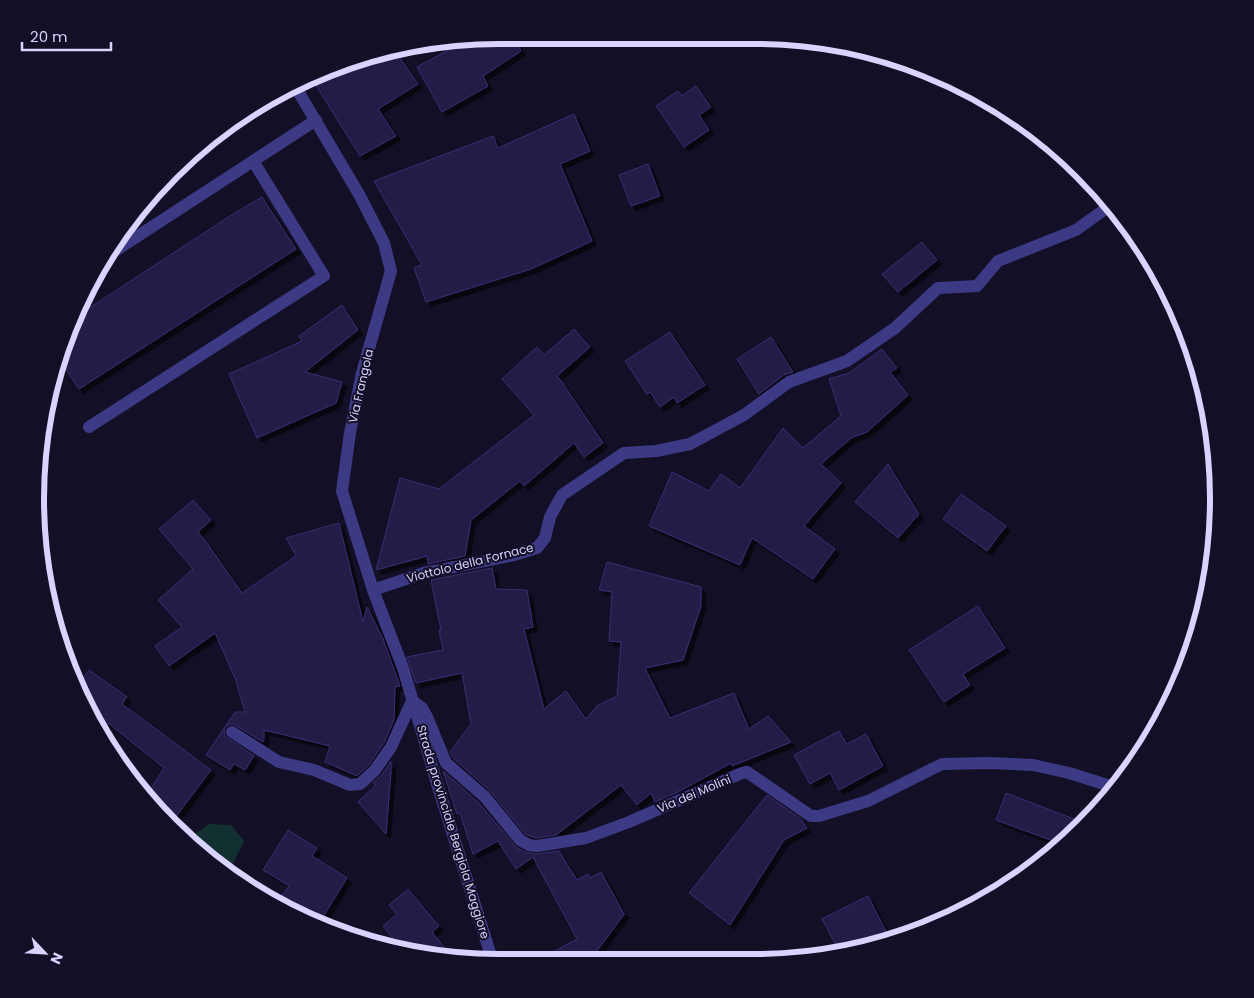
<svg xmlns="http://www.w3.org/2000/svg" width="1254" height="998" font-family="Poppins,sans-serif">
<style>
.green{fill:#12302f}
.building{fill:#241b47;stroke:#3b2d73;filter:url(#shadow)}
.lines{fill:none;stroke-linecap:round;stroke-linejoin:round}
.minor{stroke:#3d3a85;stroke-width:12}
.labels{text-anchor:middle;stroke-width:4;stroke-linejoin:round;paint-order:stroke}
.street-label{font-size:12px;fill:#d9d4ff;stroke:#130f26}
.rim{fill:none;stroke:#d9d4ff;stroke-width:6}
</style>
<defs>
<filter id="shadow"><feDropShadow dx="4.5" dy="4.5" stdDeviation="0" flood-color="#0009"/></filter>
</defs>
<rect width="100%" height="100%" fill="#130f26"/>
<polygon class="green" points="209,824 231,825 244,841 228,874 217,867 185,838 192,836"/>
<g class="building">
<polygon points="501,35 512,35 521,51 483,76 488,86 442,112 417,67 469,39"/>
<polygon points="394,49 418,84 378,109 396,136 360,156 312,79 379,51"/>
<polygon points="696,86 711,107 699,115 709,130 684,147 656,106 678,91 682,96"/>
<polygon points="574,114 590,151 560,164 592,241 531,269 426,302 414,268 422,265 374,181 493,136 498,148"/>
<polygon points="648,164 660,196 631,206 619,175"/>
<polygon points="262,197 296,249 79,389 59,359 77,316 230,216"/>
<polygon points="922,242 937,260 898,292 882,274"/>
<polygon points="342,305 358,330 305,372 342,382 336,403 257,438 229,374 302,341 299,336"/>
<polygon points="574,329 590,347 557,376 562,382 603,443 584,457 574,443 524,486 520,481 471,520 465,556 428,564 427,556 376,570 400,478 439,489 534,415 502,379 537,347 544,355"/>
<polygon points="670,332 705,385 677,403 674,397 660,407 650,392 647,394 625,361"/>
<polygon points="771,337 793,372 784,375 759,394 737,359"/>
<polygon points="882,349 897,368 890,372 908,395 867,432 851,438 821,464 841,483 804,526 835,549 813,579 752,538 740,565 649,526 672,472 709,491 721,474 740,488 783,428 803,448 841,416 829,379 849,373"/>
<polygon points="888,464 919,514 898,538 855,502"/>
<polygon points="961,494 1006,526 987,551 943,519"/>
<polygon points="193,500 211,520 198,532 209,546 242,593 296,556 286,538 339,523 363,622 367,607 383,639 400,686 395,687 394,720 384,743 369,765 357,776 325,762 330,746 264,730 264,740 263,742 233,724 229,725 225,727 224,731 225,736 254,756 245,770 234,764 230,770 206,755 235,712 245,712 235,678 215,633 169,666 155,646 182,627 158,600 193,569 159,529"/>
<polygon points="607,562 701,587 701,606 683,660 645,668 670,718 734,693 749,729 768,716 791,742 732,766 731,763 678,792 655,802 651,793 637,805 621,785 556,835 537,838 532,837 525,834 490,791 453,758 450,752 471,724 462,673 416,683 407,657 443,650 439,630 441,630 431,580 492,568 496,589 527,590 533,627 524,629 544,709 566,691 586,719 597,706 617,696 621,642 609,641 612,592 599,590"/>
<polygon points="978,606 1005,648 963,674 970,685 944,702 909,650"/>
<polygon points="89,670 127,697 122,704 211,770 174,819 147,801 145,798 164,768 108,723 100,735 97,731 78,685"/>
<polygon points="839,731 847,744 866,734 883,766 839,790 830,773 810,784 794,755"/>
<polygon points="391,761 391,772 386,834 358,802 376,785 373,783 382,775"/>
<polygon points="443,771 479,803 516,847 525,852 536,854 559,851 577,880 588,874 590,878 601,872 624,914 625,913 588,963 533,963 577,939 533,857 516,869 498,841 473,854 460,813 457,814"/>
<polygon points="1006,793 1084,823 1064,845 996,820"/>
<polygon points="767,795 801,819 807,828 784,840 730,925 689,893"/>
<polygon points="288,830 317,848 312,856 347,878 321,920 282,896 289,886 263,870"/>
<polygon points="408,889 439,926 432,932 453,958 405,953 383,926 397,914 389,905"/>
<polygon points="868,896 891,941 839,951 822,919"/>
</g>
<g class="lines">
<g class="minor">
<polyline points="295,86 360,196 384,243 391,271 362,373 350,433 342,491 373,590 403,668 438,787 493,962"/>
<polyline points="104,258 316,120"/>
<polyline points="89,427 324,276 253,161"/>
<polyline points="373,590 424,573 514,555 537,548 545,538 550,517 562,495 624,453 656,451 690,444 744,415 789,382 847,361 895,328 938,288 977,286 998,261 1076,230 1108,207"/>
<polyline points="414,702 422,708 427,717 446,763 485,797 520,840 529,845 537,846 586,838 629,822 742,773 747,772 811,816 819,816 868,801 942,764 990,763 1033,765 1069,773 1117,788"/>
<polyline points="232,732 279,762 314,770 350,785 360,784 375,770 391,747 412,701"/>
</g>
</g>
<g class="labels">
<g class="street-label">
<text transform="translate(361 386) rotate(-77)" y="4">Via Frangola</text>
<text transform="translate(470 563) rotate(-14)" y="4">Viottolo della Fornace</text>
<text transform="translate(694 794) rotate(-23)" y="4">Via dei Molini</text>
<text transform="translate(453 832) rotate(73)" y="4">Strada provinciale Bergiola Maggiore</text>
</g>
</g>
<path d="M0 0H1254V998H0ZM499 44H755A455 455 0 0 1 1210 499V499A455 455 0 0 1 755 954H499A455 455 0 0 1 44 499V499A455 455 0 0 1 499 44Z" fill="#130f26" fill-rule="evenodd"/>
<path class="rim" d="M499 44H755A455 455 0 0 1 1210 499V499A455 455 0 0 1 755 954H499A455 455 0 0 1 44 499V499A455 455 0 0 1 499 44Z"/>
<g transform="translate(45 953) rotate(115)" stroke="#130f26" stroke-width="4" paint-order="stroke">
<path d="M0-4L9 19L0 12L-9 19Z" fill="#d9d4ff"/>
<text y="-8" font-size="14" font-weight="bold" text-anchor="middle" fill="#d9d4ff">N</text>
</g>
<path d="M22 42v8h89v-8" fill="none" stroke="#d9d4ff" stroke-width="2.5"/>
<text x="30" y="42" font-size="15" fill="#d9d4ff" stroke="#130f26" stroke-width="4" paint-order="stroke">20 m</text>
</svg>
